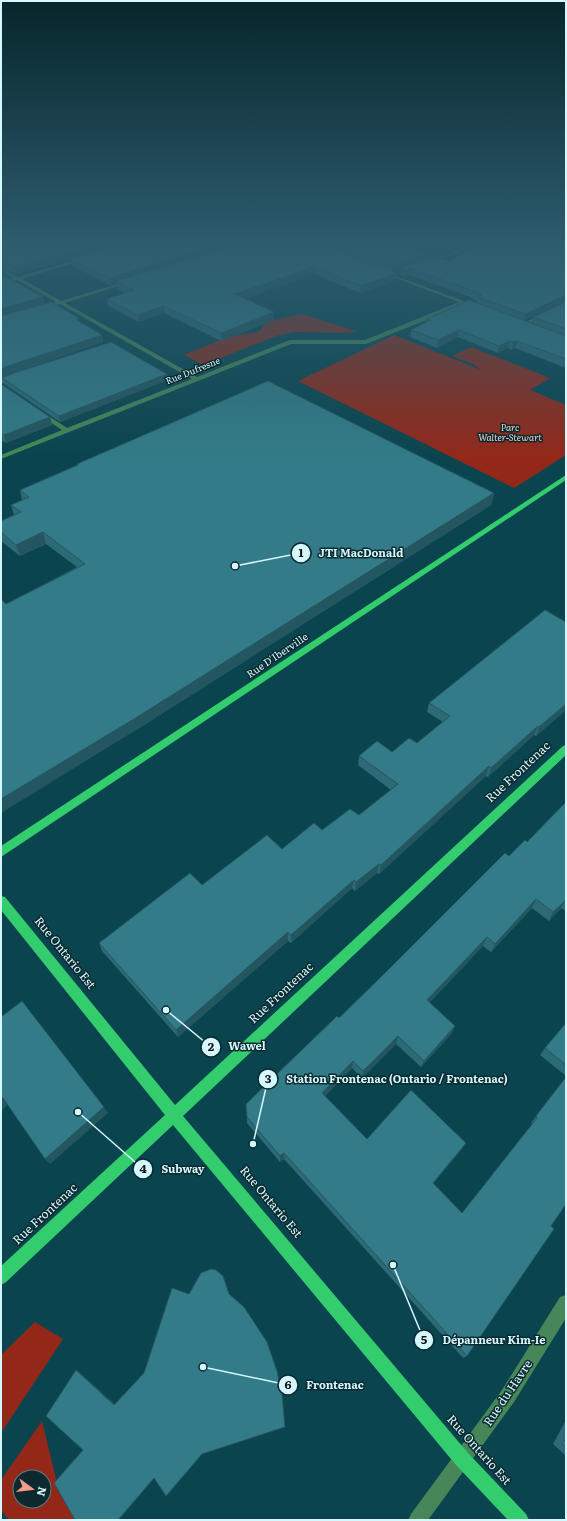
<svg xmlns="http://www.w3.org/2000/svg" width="567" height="1521" font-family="Literata,serif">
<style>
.green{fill:#932819;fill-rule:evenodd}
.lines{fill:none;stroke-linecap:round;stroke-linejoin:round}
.minor{fill:#478658;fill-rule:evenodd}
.major{fill:#34cd6e;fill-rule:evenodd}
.wall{fill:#2c6a75}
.shaded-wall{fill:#24565f}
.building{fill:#337b88;stroke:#24565f}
.labels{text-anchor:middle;stroke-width:3;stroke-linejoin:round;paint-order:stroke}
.far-street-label{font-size:9px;fill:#d5f7fe;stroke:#0b292e}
.far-park-label{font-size:9px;font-style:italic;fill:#f1d1cb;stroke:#0b292e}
.street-label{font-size:10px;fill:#d5f7fe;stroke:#0b292e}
.near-street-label{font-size:12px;fill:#d5f7fe;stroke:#0b292e}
.leader{fill:none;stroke:#d5f7fe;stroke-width:1.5}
.callout-dot{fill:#d5f7fe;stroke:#0b292e;stroke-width:1.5}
.mark-label{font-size:12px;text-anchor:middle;font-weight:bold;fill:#111}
.callout-label{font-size:11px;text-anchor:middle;font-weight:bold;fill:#d5f7fe;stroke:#0b292e;stroke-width:3;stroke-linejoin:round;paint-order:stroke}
</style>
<rect width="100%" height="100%" fill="#0a454f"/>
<g class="green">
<polygon points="302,314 356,331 350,333 294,332 279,335 203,365 184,355 230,336 254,333 261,330 264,324 274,320"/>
<polygon points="394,335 481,370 473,364 452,356 471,347 550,378 530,390 566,405 566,455 514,488 298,381"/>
<polygon points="35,1322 63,1339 1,1433 1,1355"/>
<path d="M42,1421L57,1483L78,1520H9L1,1510V1480ZM20,1477H44V1501H20Z"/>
</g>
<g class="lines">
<g class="minor">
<polygon points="471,245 477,245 430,263 426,262"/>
<polygon points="82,258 86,259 22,279 61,301 131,280 131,282 65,303 197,377 290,340 365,340 459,302 382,273 382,271 469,303 366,344 291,344 1,459 1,455 62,430 37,413 37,411 41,411 67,428 192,379 60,304 41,309 41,307 56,302 17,280 1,284 1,281 13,278 1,271 1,268 18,277"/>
<polygon points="566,303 566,307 524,326 519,325"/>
<polygon points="16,373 19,375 18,376 1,384 1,380"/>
<polygon points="566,1295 566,1318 514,1402 428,1520 408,1520 411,1514 502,1390 560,1297"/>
</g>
<g class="major">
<polygon points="566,475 566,480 1,857 1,846"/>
<polygon points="566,745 566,755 183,1116 468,1453 526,1514 529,1520 508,1520 456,1465 173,1125 6,1282 1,1285 1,1266 165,1115 1,910 1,896 5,897 175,1105 563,746"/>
</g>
</g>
<g class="wall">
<polygon points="1,245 405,245 426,259 450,261 566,245 566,302 525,320 531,323 533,317 566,302 566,368 515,348 512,350 508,348 498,353 458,337 437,348 410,337 411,330 426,323 426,319 477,303 477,301 470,297 409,275 405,277 400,275 401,269 394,271 396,280 360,293 314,274 244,299 274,312 274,320 221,341 164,313 139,322 108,306 107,299 126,293 117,289 116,283 110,285 72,266 70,259 16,274 6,270 7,276 6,277 43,297 44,304 80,322 102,335 103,342 8,375 1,378"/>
<polygon points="167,374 168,380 60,422 4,384 2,378"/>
<polygon points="1,384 50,417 52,425 6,443 3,441 1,442"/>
<polygon points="77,464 494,493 491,505 136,730 6,604 77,567 46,544 20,556 1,541 1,521 14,515 11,505 22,500 20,490 77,465"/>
<polygon points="566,622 566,710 536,736 534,735 488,777 486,776 379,874 377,873 355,891 352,888 291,943 288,941 178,1037 102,951 99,943 202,885 322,830 359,815 391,790 358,765 359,756 392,752 417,743 443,722 427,712 429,703"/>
<polygon points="566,801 566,911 561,908 549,921 532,908 491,952 483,946 429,1003 455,1026 452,1033 421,1067 396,1044 362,1078 352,1068 325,1096 367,1139 462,1149 433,1183 462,1213 532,1124 531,1123 566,1077 551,1226 467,1356 463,1358 284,1159 280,1162 247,1123 247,1117 339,1018 509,856 527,842 565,803"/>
<polygon points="566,1023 566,1076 540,1055 545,1048"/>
<polygon points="566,1420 566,1456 553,1444"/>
</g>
<g class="shaded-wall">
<polygon points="98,245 125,245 16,274 14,267"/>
<polygon points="218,245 241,245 116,281 116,283 110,285 109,278"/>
<polygon points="427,253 426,260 401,268 401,269 391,272 392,265"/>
<polygon points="314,267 314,274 235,302 235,294"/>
<polygon points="410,268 409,275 405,277 406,270"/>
<polygon points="5,269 7,276 1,278 1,270"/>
<polygon points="397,273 396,280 360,293 361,286"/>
<polygon points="566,295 566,302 523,321 525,314"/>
<polygon points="43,297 44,304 1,317 1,309"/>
<polygon points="164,306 164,313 139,322 138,315"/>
<polygon points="274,312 274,320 221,341 221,333"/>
<polygon points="459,330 458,337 437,348 438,340"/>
<polygon points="102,335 103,342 8,375 1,378 1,369 5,367"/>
<polygon points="509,341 508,348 498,353 499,346"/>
<polygon points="517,341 515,348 512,350 513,342"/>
<polygon points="167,374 168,380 60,422 59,416"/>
<polygon points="50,417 52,425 6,443 4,435"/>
<polygon points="1,433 3,441 1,442"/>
<polygon points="494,493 491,505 136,730 1,813 1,799"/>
<polygon points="43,532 46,544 20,556 16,545"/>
<polygon points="566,704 566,710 536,736 539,727"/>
<polygon points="538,726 534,735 488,777 491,768"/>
<polygon points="489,766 486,776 379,874 381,865"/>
<polygon points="379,864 377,873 355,891 356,882"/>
<polygon points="354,880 352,888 291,943 291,935"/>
<polygon points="536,899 532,908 491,952 495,944"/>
<polygon points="566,899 561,908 549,921 553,912"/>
<polygon points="288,932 288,941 178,1037 176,1030"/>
<polygon points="487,937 483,946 424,1008 427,1000"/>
<polygon points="455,1026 452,1033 421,1067 424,1061"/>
<polygon points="398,1036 396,1044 362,1078 363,1071"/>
<polygon points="353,1061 352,1068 322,1099 322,1093"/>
<polygon points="3,1098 9,1104 1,1111 1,1100"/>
<polygon points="104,1107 108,1113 50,1164 45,1159"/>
<polygon points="466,1143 462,1149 430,1188 433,1183"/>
<polygon points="284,1153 284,1159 280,1162 280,1156"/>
<polygon points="76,1370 78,1371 116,1405 114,1405"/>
<polygon points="202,1454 167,1496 166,1496"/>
<polygon points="155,1477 119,1520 118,1520 154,1478"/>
</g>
<g class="building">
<polygon points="1,245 98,245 14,267 1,261"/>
<polygon points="119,245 218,245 109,278 70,259"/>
<polygon points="235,245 323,245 397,273 361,286 314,267 235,294 274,312 221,333 164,306 138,315 107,299 134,290 116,281"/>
<polygon points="337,245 405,245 427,253 392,265"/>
<polygon points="477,245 566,245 566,295 525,314 478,297 482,295 471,290 410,268 406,270 401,268 435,256 450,261"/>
<polygon points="1,267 5,269 1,270"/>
<polygon points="7,277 43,297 1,309 1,278"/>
<polygon points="469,300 566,336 566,359 517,341 513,342 509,341 499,346 459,330 438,340 411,330 430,320 426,319"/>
<polygon points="51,302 79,318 77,320 102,335 5,367 1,369 1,316"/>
<polygon points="566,302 566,329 533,317"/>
<polygon points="111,342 167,374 59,416 2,378 11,374"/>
<polygon points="268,381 494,493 134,719 1,799 1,599 6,604 85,564 43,532 16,545 1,532 1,521 21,512 11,505 29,497 20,490 78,465 77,464"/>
<polygon points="1,384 50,417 4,435 1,433"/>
<polygon points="545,610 566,622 566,704 539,727 538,726 491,768 489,766 381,865 379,864 356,882 354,880 291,935 288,932 176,1030 99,943 190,873 202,885 267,835 282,849 314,823 322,830 350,809 359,815 398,784 359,756 377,741 392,752 409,738 417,743 450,716 429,703"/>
<polygon points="566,802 566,900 553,912 536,899 495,944 487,937 427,1000 455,1026 424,1061 398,1036 363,1071 353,1061 322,1093 367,1139 411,1090 466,1143 433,1183 462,1213 537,1118 536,1116 566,1077 566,1204 551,1226 554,1229 467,1356 284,1153 280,1156 247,1117 246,1104 337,1016 339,1018 390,968 505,853 509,856 525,840 527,842"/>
<polygon points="22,1001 104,1107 45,1159 3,1098 1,1100 1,1017"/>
<polygon points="566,1023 566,1065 545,1048"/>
<polygon points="211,1269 216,1270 223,1276 229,1294 244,1307 267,1342 277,1371 282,1394 285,1427 202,1454 166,1496 154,1478 118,1520 75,1520 54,1483 83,1450 46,1416 76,1370 114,1405 144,1373 172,1288 189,1294 201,1273"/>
<polygon points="566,1438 566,1447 562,1444"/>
</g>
<linearGradient id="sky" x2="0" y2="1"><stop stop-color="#06262b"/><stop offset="0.53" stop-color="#2d5c6e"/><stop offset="1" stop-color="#2d5c6e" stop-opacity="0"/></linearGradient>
<rect width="567" height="458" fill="url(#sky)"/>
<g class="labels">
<g class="far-street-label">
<text transform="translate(193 371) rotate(-22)" y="3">Rue Dufresne</text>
</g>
<g class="far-park-label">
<text x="510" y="431">Parc<tspan x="510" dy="10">Walter-Stewart</tspan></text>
</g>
<g class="street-label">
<text transform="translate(277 655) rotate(-34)" y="4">Rue D'Iberville</text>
</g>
<g class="near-street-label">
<text transform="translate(518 772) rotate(-43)" y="4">Rue Frontenac</text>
<text transform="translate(65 953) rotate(51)" y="4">Rue Ontario Est</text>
<text transform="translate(281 993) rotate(-43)" y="4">Rue Frontenac</text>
<text transform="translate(271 1202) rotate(50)" y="4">Rue Ontario Est</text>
<text transform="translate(45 1214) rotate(-43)" y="4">Rue Frontenac</text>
<text transform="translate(508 1393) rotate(-56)" y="4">Rue du Havre</text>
<text transform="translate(479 1450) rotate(48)" y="4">Rue Ontario Est</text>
</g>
</g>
<path class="leader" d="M235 566L301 553M166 1010L211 1047M253 1144L268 1079M78 1112L143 1169M393 1265L424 1340M203 1367L288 1385"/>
<g class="callout-dot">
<circle cx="235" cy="566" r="4"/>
<circle cx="166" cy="1010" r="4"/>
<circle cx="253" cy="1144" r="4"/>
<circle cx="78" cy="1112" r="4"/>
<circle cx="393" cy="1265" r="4"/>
<circle cx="203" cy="1367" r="4"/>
<circle cx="301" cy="553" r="10"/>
<circle cx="211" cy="1047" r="10"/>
<circle cx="268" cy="1079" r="10"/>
<circle cx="143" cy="1169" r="10"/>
<circle cx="424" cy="1340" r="10"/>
<circle cx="288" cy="1385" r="10"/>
</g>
<g class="mark-label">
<text x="301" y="557">1</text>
<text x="211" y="1051">2</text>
<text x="268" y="1083">3</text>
<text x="143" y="1173">4</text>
<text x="424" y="1344">5</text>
<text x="288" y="1389">6</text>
</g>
<g class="callout-label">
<text x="361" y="557">JTI MacDonald</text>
<text x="247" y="1050">Wawel</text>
<text x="397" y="1083">Station Frontenac (Ontario / Frontenac)</text>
<text x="183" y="1173">Subway</text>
<text x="494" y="1344">Dépanneur Kim-Ie</text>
<text x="335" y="1389">Frontenac</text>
</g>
<rect width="567" height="1521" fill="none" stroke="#d5f7fe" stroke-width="4"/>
<g transform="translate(32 1489) rotate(105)"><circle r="19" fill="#0b292e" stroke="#5c7b81"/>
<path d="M0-3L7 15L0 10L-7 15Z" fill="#f49d8d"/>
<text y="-6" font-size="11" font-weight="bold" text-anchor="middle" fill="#d5f7fe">N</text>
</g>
</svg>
